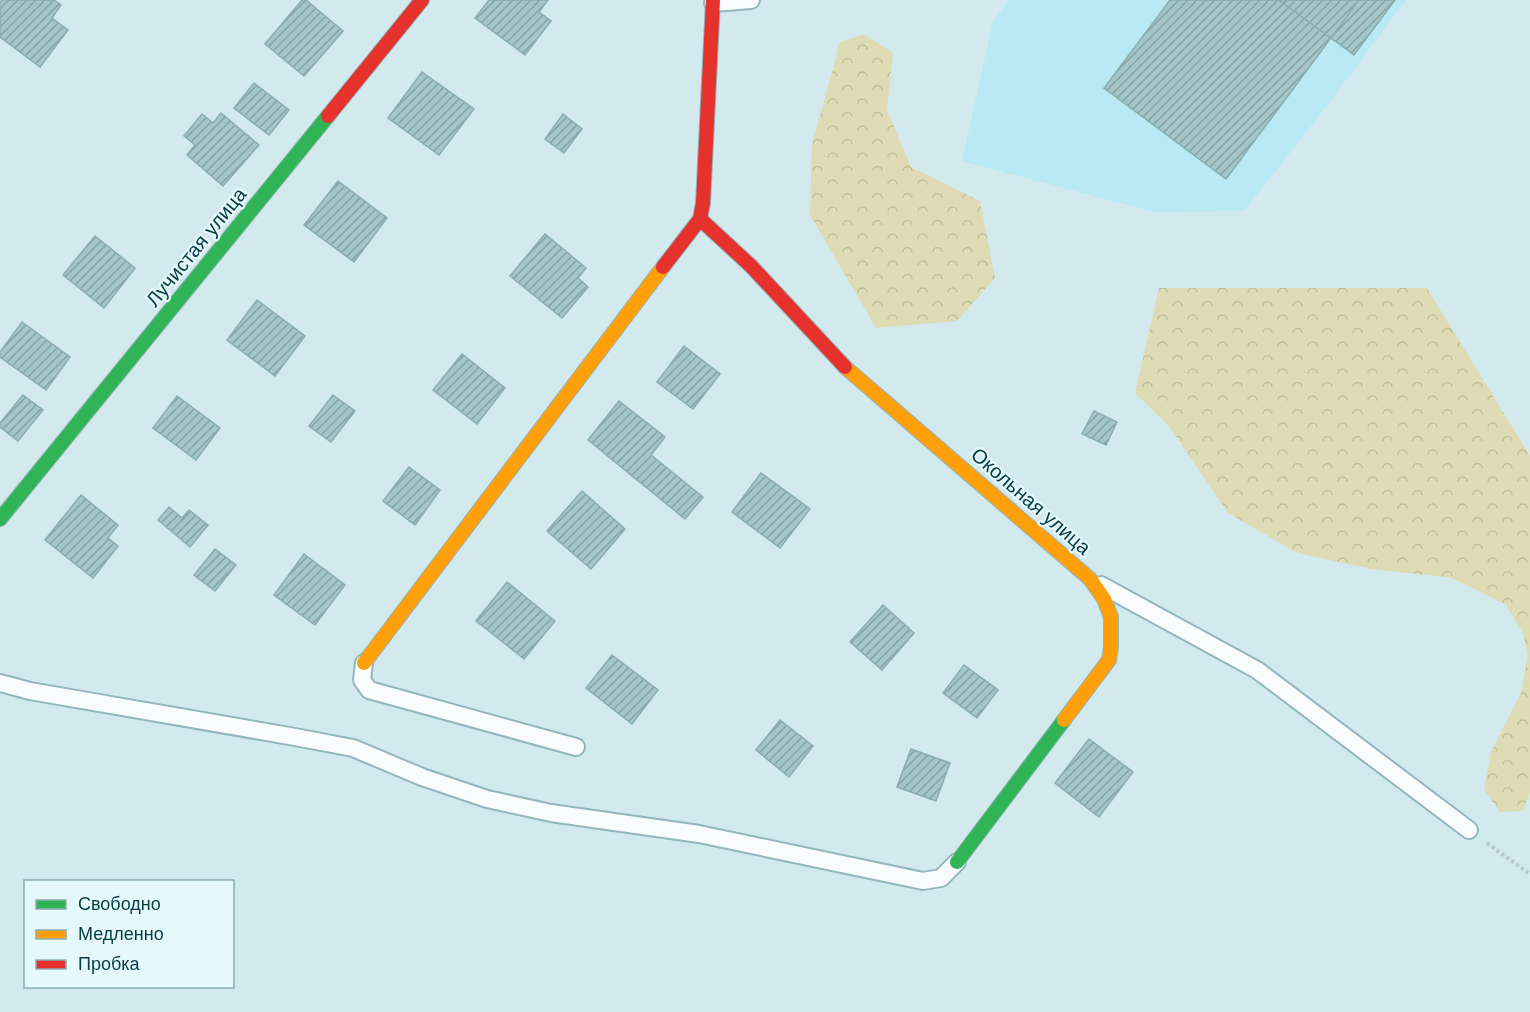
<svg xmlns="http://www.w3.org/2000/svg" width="1530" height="1012" font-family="Arial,sans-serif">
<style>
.built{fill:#b8e9f4}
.forest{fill:url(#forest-crowns)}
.building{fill:url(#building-hatch);stroke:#88aeaf;stroke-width:1.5}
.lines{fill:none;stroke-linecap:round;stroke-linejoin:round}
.lane-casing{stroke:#93b6bd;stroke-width:20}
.fast-casing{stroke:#93b6bd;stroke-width:16}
.slow-casing{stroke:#93b6bd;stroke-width:16}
.jam-casing{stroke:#93b6bd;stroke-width:16}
.path{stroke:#b7c7ca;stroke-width:4;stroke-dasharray:3 3;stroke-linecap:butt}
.lane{stroke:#f8fcfc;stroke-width:16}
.fast{stroke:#30b455;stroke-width:14}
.slow{stroke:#ff9f0a;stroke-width:14}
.jam{stroke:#e5322d;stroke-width:14}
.labels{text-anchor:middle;stroke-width:4.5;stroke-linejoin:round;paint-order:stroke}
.street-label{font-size:20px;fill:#053c46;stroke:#e5f9fd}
</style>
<defs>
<pattern id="forest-crowns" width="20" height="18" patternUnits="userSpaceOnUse" patternTransform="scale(1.5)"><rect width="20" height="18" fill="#dfdcb5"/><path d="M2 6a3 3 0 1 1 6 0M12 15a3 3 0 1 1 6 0" fill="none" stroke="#bebe9d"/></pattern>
<pattern id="building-hatch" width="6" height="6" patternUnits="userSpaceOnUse" patternTransform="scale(1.5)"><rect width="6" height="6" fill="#a4c6c8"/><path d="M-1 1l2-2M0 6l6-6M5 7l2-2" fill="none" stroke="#84a2a4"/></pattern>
</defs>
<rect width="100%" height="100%" fill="#d2e9ee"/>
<polygon class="built" points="1009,0 1406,0 1329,103 1244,211 1154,212 962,161 993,22"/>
<g class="forest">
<polygon points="864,34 893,53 887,110 911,167 980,201 995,278 957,321 876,328 810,215 812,145 840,42"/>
<polygon points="1159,288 1427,288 1530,456 1530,791 1523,811 1500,812 1484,790 1491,752 1521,693 1528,654 1523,633 1505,604 1452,578 1371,569 1297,553 1228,513 1169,426 1135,393"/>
</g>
<g class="building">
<polygon points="2,0 54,0 61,5 52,18 68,30 40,67 0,37 0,3"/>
<polygon points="302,0 306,0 343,31 304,76 265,44"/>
<polygon points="489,0 548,0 539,12 551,21 525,55 475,18"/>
<polygon points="1170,0 1279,0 1331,38 1226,179 1104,88"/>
<polygon points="1279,0 1359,0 1331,38"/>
<polygon points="1359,0 1395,0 1354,55 1331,38"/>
<polygon points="422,72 474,109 439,155 388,118"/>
<polygon points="254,83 289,110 269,135 234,108"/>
<polygon points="221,113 259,145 223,186 187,155 195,145 184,136 202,114 213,123"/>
<polygon points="563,114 582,129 564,153 545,139"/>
<polygon points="338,181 387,218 354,262 304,225"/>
<polygon points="545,234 586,268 578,278 588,287 562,318 510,276"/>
<polygon points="95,236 135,268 104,308 63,275"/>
<polygon points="257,300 305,336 275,376 227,340"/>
<polygon points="22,322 70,357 46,390 0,357 0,352"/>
<polygon points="684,346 720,374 693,409 657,382"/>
<polygon points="462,354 505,388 477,424 433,390"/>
<polygon points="23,395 43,410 18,441 0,427 0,423"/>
<polygon points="333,395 355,411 331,442 309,426"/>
<polygon points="177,396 220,428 196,460 153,428"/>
<polygon points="619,401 665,437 651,455 703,497 685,519 588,440"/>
<polygon points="1094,411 1117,422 1106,445 1082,434"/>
<polygon points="409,467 440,490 415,525 383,501"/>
<polygon points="761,473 810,509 780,548 732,512"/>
<polygon points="582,491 625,529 591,569 547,531"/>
<polygon points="81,495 118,525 108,538 118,546 93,578 45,540"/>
<polygon points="169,507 182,518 189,510 208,525 190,547 158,520"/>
<polygon points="215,549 236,565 215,591 194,575"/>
<polygon points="304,554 345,585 315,625 274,595"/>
<polygon points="507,582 555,621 524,659 476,621"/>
<polygon points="883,605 914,633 882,670 850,642"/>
<polygon points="612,655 658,690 632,724 586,688"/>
<polygon points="964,665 998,690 977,718 943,693"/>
<polygon points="780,720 813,746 789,777 756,750"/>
<polygon points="1089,739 1133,772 1099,817 1055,783"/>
<polygon points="911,749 950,763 936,801 897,787"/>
</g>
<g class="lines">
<g class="lane-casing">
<g id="lane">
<polyline points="713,3 751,0"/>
<polyline points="1101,585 1257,670 1469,830"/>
<polyline points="364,663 362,680 369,690 576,747"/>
<polyline points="0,683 30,691 295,737 353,748 422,777 487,799 551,813 699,834 923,881 941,878 957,862"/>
</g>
</g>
<g class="fast-casing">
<g id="fast">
<polyline points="0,519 328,116"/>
<polyline points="957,862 1064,720"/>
</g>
</g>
<g class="slow-casing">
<g id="slow">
<polyline points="845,367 1090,579 1104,599 1111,617 1111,647 1109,660 1064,720"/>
<polyline points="364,663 663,267"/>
</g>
</g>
<g class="jam-casing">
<g id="jam">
<polyline points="328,116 422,0"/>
<polyline points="700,219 751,266 845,367"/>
<polyline points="663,267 700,219 703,203 713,0"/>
</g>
</g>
<polyline class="path" points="1487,843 1530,874"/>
<use href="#lane" class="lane"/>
<use href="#fast" class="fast"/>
<use href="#slow" class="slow"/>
<use href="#jam" class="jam"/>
</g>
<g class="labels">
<g class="street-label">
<text transform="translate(196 247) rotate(-51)" y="7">Лучистая улица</text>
<text transform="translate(1031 501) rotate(41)" y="7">Окольная улица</text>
</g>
</g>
<rect x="24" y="880" width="210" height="108" fill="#e5f9fd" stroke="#8badb4" stroke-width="1.5"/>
<rect x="36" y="900" width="30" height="9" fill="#30b455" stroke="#8badb4" stroke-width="1.5"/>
<text x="78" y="910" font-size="18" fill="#053c46">Свободно</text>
<rect x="36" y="930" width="30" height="9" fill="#ff9f0a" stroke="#8badb4" stroke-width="1.5"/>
<text x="78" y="940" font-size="18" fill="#053c46">Медленно</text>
<rect x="36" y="960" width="30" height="9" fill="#e5322d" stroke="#8badb4" stroke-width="1.5"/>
<text x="78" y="970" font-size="18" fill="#053c46">Пробка</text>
</svg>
